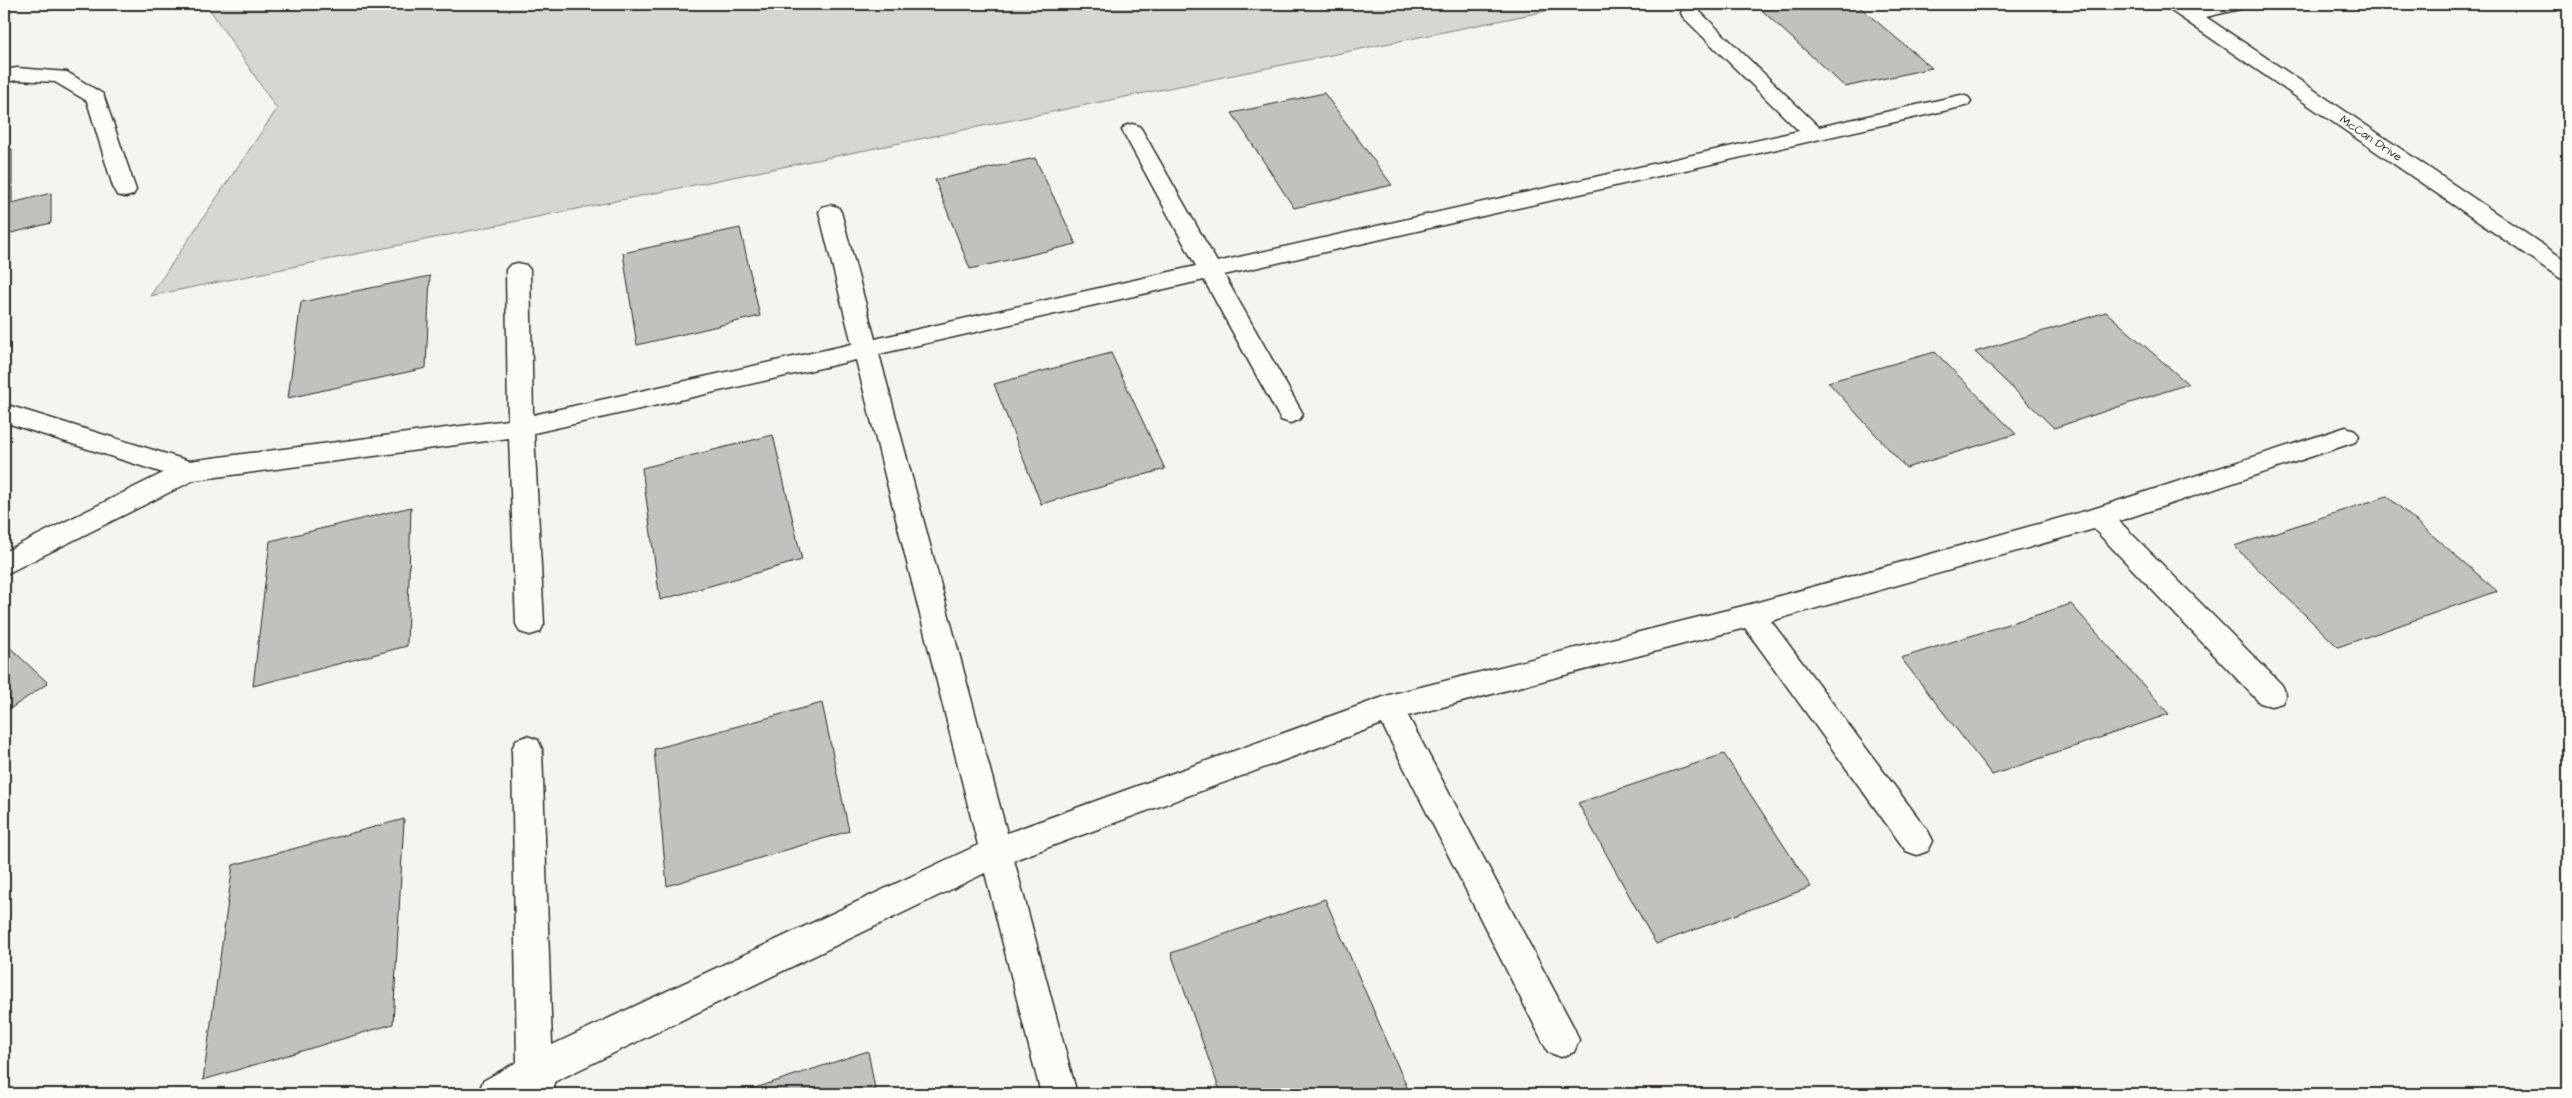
<svg xmlns="http://www.w3.org/2000/svg" width="2572" height="1098" font-family="'Architects Daughter',sans-serif">
<style>
.green{fill:#d7d6d2;stroke:#81807e}
.building{fill:#c2c1be;stroke:#2b2b2b}
.lines{fill:none;stroke-linecap:round;stroke-linejoin:round}
.minor-casing{stroke:#2b2b2b;stroke-width:3}
.minor{fill:#fdfcf7;fill-rule:evenodd}
.labels{text-anchor:middle;stroke-width:4;stroke-linejoin:round;paint-order:stroke}
.far-street-label{font-size:12px;fill:#2b2b2b;stroke:#fdfcf7}
</style>
<rect width="100%" height="100%" fill="#f5f4ef"/>
<filter id="ink" filterUnits="userSpaceOnUse"><feTurbulence type="fractalNoise" baseFrequency=".02" numOctaves="2"/><feDisplacementMap in="SourceGraphic" scale="10" xChannelSelector="R" yChannelSelector="G"/><feConvolveMatrix kernelMatrix="1 2 1 2 8 2 1 2 1" color-interpolation-filters="sRGB"/></filter>
<g filter="url(#ink)">
<polygon class="green" points="206,4 1581,4 150,296 277,109"/>
<g class="building">
<polygon points="1755,4 1856,4 1932,68 1845,87"/>
<polygon points="1324,93 1392,185 1294,208 1232,113"/>
<polygon points="12,149 12,203 51,193 51,223 8,234 9,254 4,256 4,151"/>
<polygon points="1035,158 1076,244 970,269 935,180"/>
<polygon points="740,228 760,316 637,345 623,253"/>
<polygon points="430,276 426,368 288,398 301,302"/>
<polygon points="2106,312 2188,384 2054,428 1975,352"/>
<polygon points="1935,352 2016,434 1906,468 1828,382"/>
<polygon points="1111,353 1165,469 1041,504 994,384"/>
<polygon points="773,435 802,560 660,600 642,468"/>
<polygon points="2387,496 2497,591 2338,647 2234,546"/>
<polygon points="411,507 407,646 253,686 270,541"/>
<polygon points="2071,604 2169,714 1992,775 1901,658"/>
<polygon points="4,642 48,683 4,713"/>
<polygon points="822,703 849,831 667,886 654,749"/>
<polygon points="1724,754 1811,887 1656,944 1578,803"/>
<polygon points="404,819 393,1024 203,1080 233,865"/>
<polygon points="1325,899 1410,1094 1221,1094 1171,953"/>
<polygon points="868,1051 876,1094 737,1094"/>
</g>
<g class="lines">
<g class="minor-casing">
<g id="minor">
<polygon points="2165,4 2186,4 2193,9 2214,4 2246,4 2244,8 2206,17 2568,262 2568,280 2560,278 2167,8"/>
<polygon points="1690,7 1697,9 1819,127 1961,95 1968,97 1971,101 1968,105 1961,107 1224,275 1303,414 1299,420 1290,423 1281,420 1204,280 879,354 1007,833 1389,695 1751,604 2096,508 2346,427 2355,430 2359,436 2355,442 2119,521 2282,685 2286,694 2282,703 2271,706 2260,703 2094,529 1771,621 1928,831 1933,841 1928,851 1917,855 1906,851 1745,628 1408,716 1574,1028 1579,1040 1574,1052 1561,1057 1548,1052 1382,724 1014,860 1077,1094 1041,1094 985,873 554,1082 554,1094 478,1094 483,1081 517,1062 512,749 516,740 527,736 538,740 542,749 552,1045 978,845 856,360 534,433 544,624 540,632 530,635 520,632 516,624 509,438 194,480 4,575 4,552 163,473 4,422 4,404 189,461 508,420 506,270 510,265 518,263 526,265 530,270 533,415 852,344 819,212 822,207 830,205 838,207 841,212 875,339 1196,266 1122,130 1125,126 1132,124 1139,126 1142,130 1217,262 1799,131 1683,17 1681,13 1683,9"/>
<polygon points="17,68 67,72 103,94 136,190 133,195 125,197 117,195 114,190 87,101 55,82 17,80 4,82 4,70"/>
</g>
</g>
<use href="#minor" class="minor"/>
</g>
</g>
<g class="labels">
<g class="far-street-label">
<text transform="translate(2371 138) rotate(34)" y="4">McCan Drive</text>
</g>
</g>
<rect width="2572" height="1098" fill="none" stroke="#fdfcf7" stroke-width="20"/>
<rect x="10" y="10" width="2552" height="1078" fill="none" stroke="#2b2b2b" stroke-width="2" filter="url(#ink)"/>
</svg>
